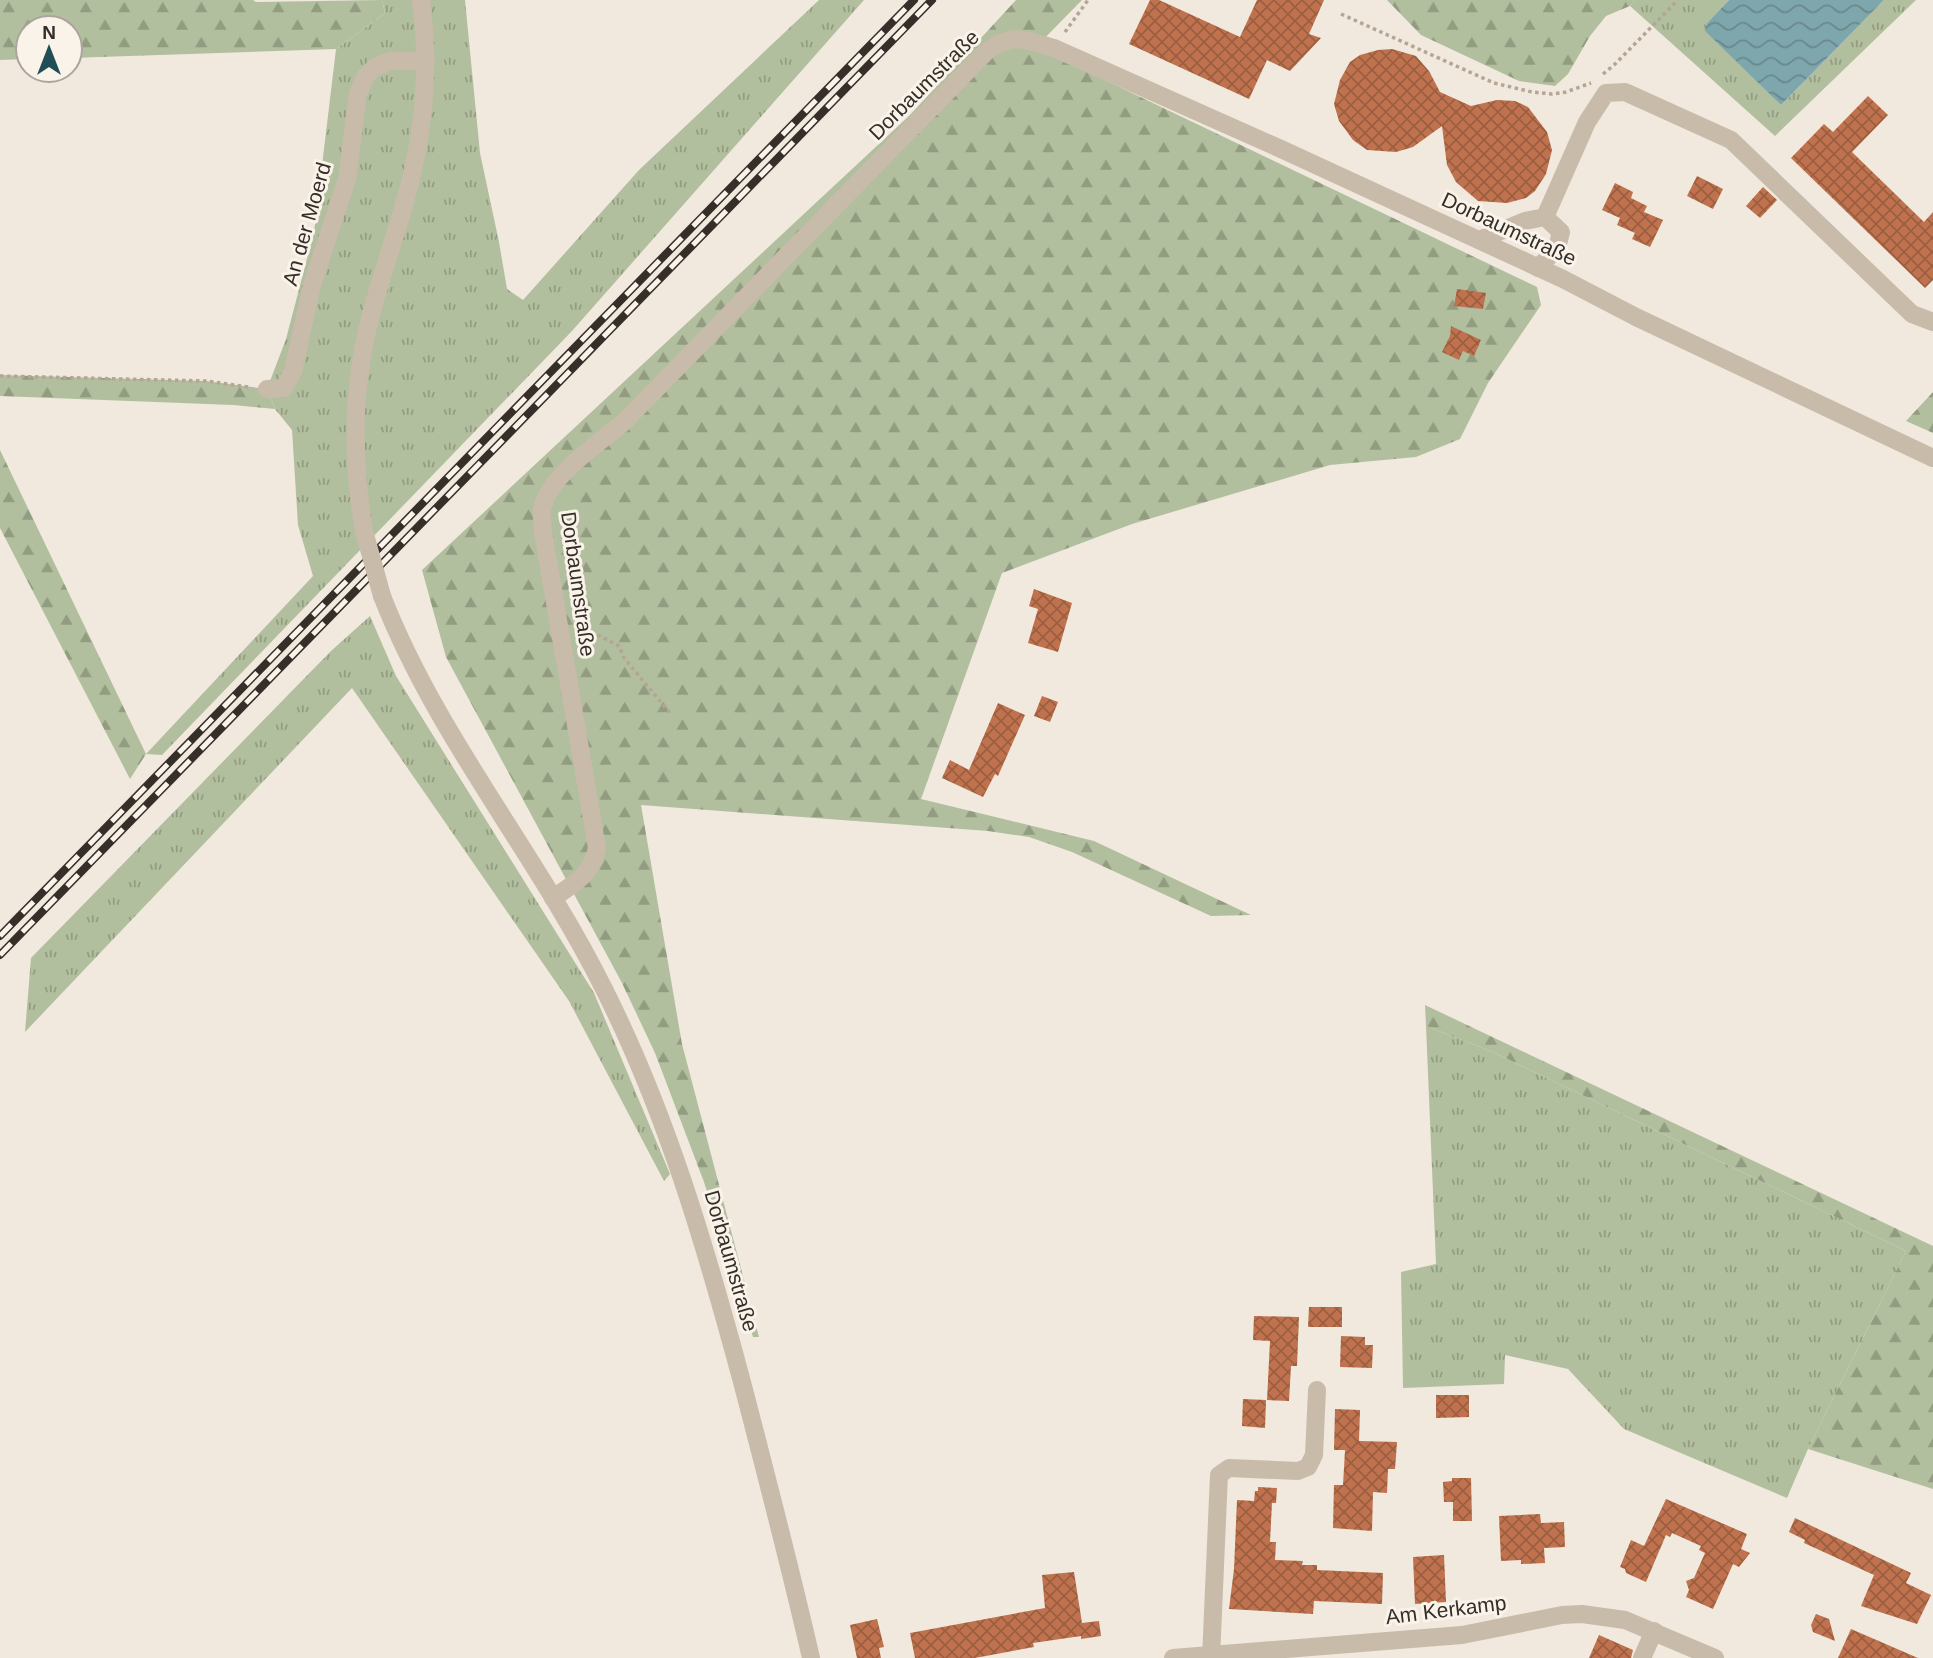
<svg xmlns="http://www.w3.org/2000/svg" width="1933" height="1658" font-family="Arial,sans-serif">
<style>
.grass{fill:url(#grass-tufts)}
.forest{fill:url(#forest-firs)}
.water{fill:url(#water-waves)}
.building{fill:url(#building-cross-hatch)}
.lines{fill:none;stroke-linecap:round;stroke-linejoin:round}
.path{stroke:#b4a594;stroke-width:3.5;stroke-dasharray:3.5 3.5;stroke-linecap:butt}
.minor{stroke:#c9bbaa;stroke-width:18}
.rail-casing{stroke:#362e29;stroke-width:8}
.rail{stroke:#f9f3ea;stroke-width:5;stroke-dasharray:16;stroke-linecap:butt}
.minor-bridge{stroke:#c9bbaa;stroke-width:18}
.labels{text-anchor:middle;stroke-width:6;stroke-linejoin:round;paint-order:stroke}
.street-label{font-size:21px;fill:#362e29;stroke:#f9f3ea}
</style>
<defs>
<pattern id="grass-tufts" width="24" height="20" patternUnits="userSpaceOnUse" patternTransform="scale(1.75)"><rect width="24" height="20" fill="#b2bf9e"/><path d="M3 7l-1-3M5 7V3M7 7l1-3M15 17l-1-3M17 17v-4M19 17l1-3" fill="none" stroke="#929c81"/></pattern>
<pattern id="forest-firs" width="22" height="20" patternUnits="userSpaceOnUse" patternTransform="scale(1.75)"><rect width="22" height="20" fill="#b2bf9e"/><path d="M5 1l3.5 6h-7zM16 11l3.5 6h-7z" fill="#929c81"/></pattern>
<pattern id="water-waves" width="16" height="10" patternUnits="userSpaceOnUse" patternTransform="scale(1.75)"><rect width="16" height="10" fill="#7ea7ad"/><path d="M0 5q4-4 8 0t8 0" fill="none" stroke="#68888d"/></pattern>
<pattern id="building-cross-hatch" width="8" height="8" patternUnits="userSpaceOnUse" patternTransform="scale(1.75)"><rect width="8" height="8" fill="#bf724d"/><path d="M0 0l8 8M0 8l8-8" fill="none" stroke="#9c5e40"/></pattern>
</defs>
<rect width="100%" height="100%" fill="#f1e9de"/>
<g class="grass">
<polygon points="382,0 465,0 480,153 499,242 507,289 523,300 639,170 819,0 864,0 572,331 162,755 146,754 313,576 298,525 292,430 275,409 267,389 286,339 314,232 336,49 385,13"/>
<polygon points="1635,0 1729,0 1707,23 1781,105 1884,0 1916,0 1775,136 1630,6"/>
<polygon points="370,616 396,676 594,993 670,1174 664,1181 569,1001 352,688 25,1032 31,958 331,651"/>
<polygon points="1426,1026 1493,1052 1906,1251 1808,1449 1787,1498 1624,1429 1568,1369 1505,1355 1504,1384 1403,1388 1401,1272 1436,1264"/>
</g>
<g class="forest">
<polygon points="0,0 253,0 256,2 382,0 385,13 336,49 70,58 70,28 28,28 28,59 0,60"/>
<polygon points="1016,0 1082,0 1036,47 1537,287 1541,305 1488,383 1460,439 1416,457 1330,465 1132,524 1002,573 921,799 1094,841 1251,915 1211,916 1072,852 1029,837 988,831 641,805 682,1044 759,1337 753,1337 704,1182 655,1053 622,983 446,657 422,570 910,115"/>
<polygon points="1387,0 1635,0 1630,6 1606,16 1590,36 1568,74 1555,86 1519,81 1421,35"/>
<polygon points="0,375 206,381 267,389 275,409 233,405 0,396"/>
<polygon points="1933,392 1933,433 1906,421"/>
<polygon points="0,450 146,754 130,779 0,528"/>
<polygon points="1425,1005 1933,1246 1933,1489 1808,1449 1906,1251 1493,1052 1426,1026"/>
</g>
<polygon class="water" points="1729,0 1884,0 1781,105 1705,31 1707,23"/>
<g class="building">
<polygon points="1150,0 1159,0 1240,37 1257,0 1324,0 1309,34 1321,38 1290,71 1267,60 1249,99 1129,44"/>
<polygon points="1392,49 1416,56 1429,71 1440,92 1471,106 1497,100 1515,101 1528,107 1547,132 1552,150 1546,174 1535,191 1526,198 1507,203 1478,201 1456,182 1447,165 1442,126 1413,147 1396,152 1367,150 1353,140 1339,121 1334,104 1340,80 1350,62 1360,55 1378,50"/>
<polygon points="1868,96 1888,115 1852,152 1924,222 1933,212 1933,280 1925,288 1791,158 1824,124 1833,132"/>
<polygon points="1697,176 1723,189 1713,209 1687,196"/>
<polygon points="1615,183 1633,192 1631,198 1647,206 1644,212 1663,220 1650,247 1632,239 1635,233 1617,225 1620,218 1602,210"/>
<polygon points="1763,187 1777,200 1760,218 1746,206"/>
<polygon points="1457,289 1486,293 1483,309 1454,306"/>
<polygon points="1451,326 1481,340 1474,356 1463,351 1459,360 1442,352 1450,336"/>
<polygon points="1034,589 1072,603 1058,652 1028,643 1038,609 1029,606"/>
<polygon points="1042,696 1058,702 1050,722 1034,716"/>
<polygon points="998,703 1025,715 998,776 995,774 983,797 942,778 950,760 969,770"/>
<polygon points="1309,1307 1342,1307 1342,1327 1308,1327"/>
<polygon points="1254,1316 1299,1317 1297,1366 1291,1366 1289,1401 1267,1400 1270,1341 1253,1340"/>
<polygon points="1341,1336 1365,1337 1365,1345 1373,1345 1372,1368 1340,1367"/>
<polygon points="1436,1395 1469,1395 1469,1417 1436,1418"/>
<polygon points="1243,1399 1266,1400 1265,1428 1242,1426"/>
<polygon points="1335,1409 1360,1410 1359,1441 1397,1442 1395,1469 1388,1469 1387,1493 1373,1492 1372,1531 1333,1528 1334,1485 1343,1485 1345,1450 1334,1450"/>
<polygon points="1452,1478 1471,1478 1472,1521 1453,1521 1453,1502 1444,1502 1443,1482 1452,1481"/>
<polygon points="1258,1487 1277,1488 1276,1503 1272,1503 1270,1542 1276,1542 1275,1560 1303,1561 1302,1565 1317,1565 1317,1570 1383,1573 1382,1604 1314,1601 1313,1614 1229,1609 1234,1569 1237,1500 1254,1501 1255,1491 1258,1491"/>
<polygon points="1666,1499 1747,1534 1741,1549 1750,1553 1739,1567 1733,1564 1713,1609 1686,1597 1689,1590 1686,1581 1694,1578 1705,1553 1699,1550 1701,1546 1672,1533 1670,1537 1666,1535 1646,1582 1626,1573 1625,1569 1620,1567 1631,1540 1644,1546"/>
<polygon points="1540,1514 1541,1523 1564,1522 1565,1547 1544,1548 1545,1563 1521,1564 1521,1560 1501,1561 1499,1516"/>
<polygon points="1795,1518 1911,1573 1906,1583 1931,1595 1917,1624 1861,1606 1874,1575 1804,1543 1805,1540 1789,1532"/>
<polygon points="1444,1555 1446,1602 1415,1604 1413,1557"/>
<polygon points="1074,1572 1082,1623 1099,1621 1101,1636 1081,1639 1081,1636 1033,1643 1034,1647 975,1658 915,1658 910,1633 1045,1608 1042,1575"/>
<polygon points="1816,1614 1829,1619 1835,1641 1813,1632 1811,1625"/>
<polygon points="877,1619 884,1647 879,1648 881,1658 857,1658 850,1625"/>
<polygon points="1851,1629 1918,1658 1838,1658"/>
<polygon points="1599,1635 1633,1650 1631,1658 1589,1658"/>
</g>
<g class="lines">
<g class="path">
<polyline points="1341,14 1494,83 1532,92 1552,94 1566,92 1591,83"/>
<polyline points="1065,32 1088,0"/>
<polyline points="1603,74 1614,65 1678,0"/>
<polyline points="0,376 206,381 249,387"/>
<polyline points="577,632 594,633 619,646 624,658 670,713"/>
</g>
<g class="minor">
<polyline points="1545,217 1587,122 1606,93 1625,92 1731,140 1912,314 1933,322"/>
<polyline points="1479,240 1525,221 1545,217 1561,232 1557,248 1538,268"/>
<polyline points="267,389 284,388 293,371 312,285 347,179 358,94 365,77 375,67 391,61 426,61"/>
<path d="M364,531C354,472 352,415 362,356C371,303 391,252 405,201C424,135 430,68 421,0"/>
<path d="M382,596C437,737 537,854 604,989C667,1114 706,1248 742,1382C766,1474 790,1566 811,1658"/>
<path d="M553,898C574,884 592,874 597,848L543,532C543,525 541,517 542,510C546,478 600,442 624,422L987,51C1014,32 1024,40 1054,48L1281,149L1563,279L1636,317L1933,458"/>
<polyline points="1173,1658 1462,1635 1562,1615 1582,1614 1625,1620 1715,1658"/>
<polyline points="1211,1658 1219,1475 1229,1468 1298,1471 1308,1467 1314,1455 1317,1390"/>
<polyline points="1642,1658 1654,1631"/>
</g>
<g class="rail-casing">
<g id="rail">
<polyline points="0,936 914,0"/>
<polyline points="0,955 932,0"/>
</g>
</g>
<use href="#rail" class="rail"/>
<polyline class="minor-bridge" points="364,531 382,596"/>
</g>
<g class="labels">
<g class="street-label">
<text transform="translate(924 85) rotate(-45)" y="7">Dorbaumstraße</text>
<text transform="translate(307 224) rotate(-74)" y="7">An der Moerd</text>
<text transform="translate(1509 229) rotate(25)" y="7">Dorbaumstraße</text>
<text transform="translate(578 584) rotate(82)" y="7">Dorbaumstraße</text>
<text transform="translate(731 1261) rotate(74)" y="7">Dorbaumstraße</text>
<text transform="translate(1446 1610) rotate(-7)" y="7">Am Kerkamp</text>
</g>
</g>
<g transform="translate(49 49)"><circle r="33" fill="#f9f3ea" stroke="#aba49d" stroke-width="2"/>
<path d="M0-5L12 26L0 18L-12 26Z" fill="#214e56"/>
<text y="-10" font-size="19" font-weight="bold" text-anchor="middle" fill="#362e29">N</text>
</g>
</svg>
